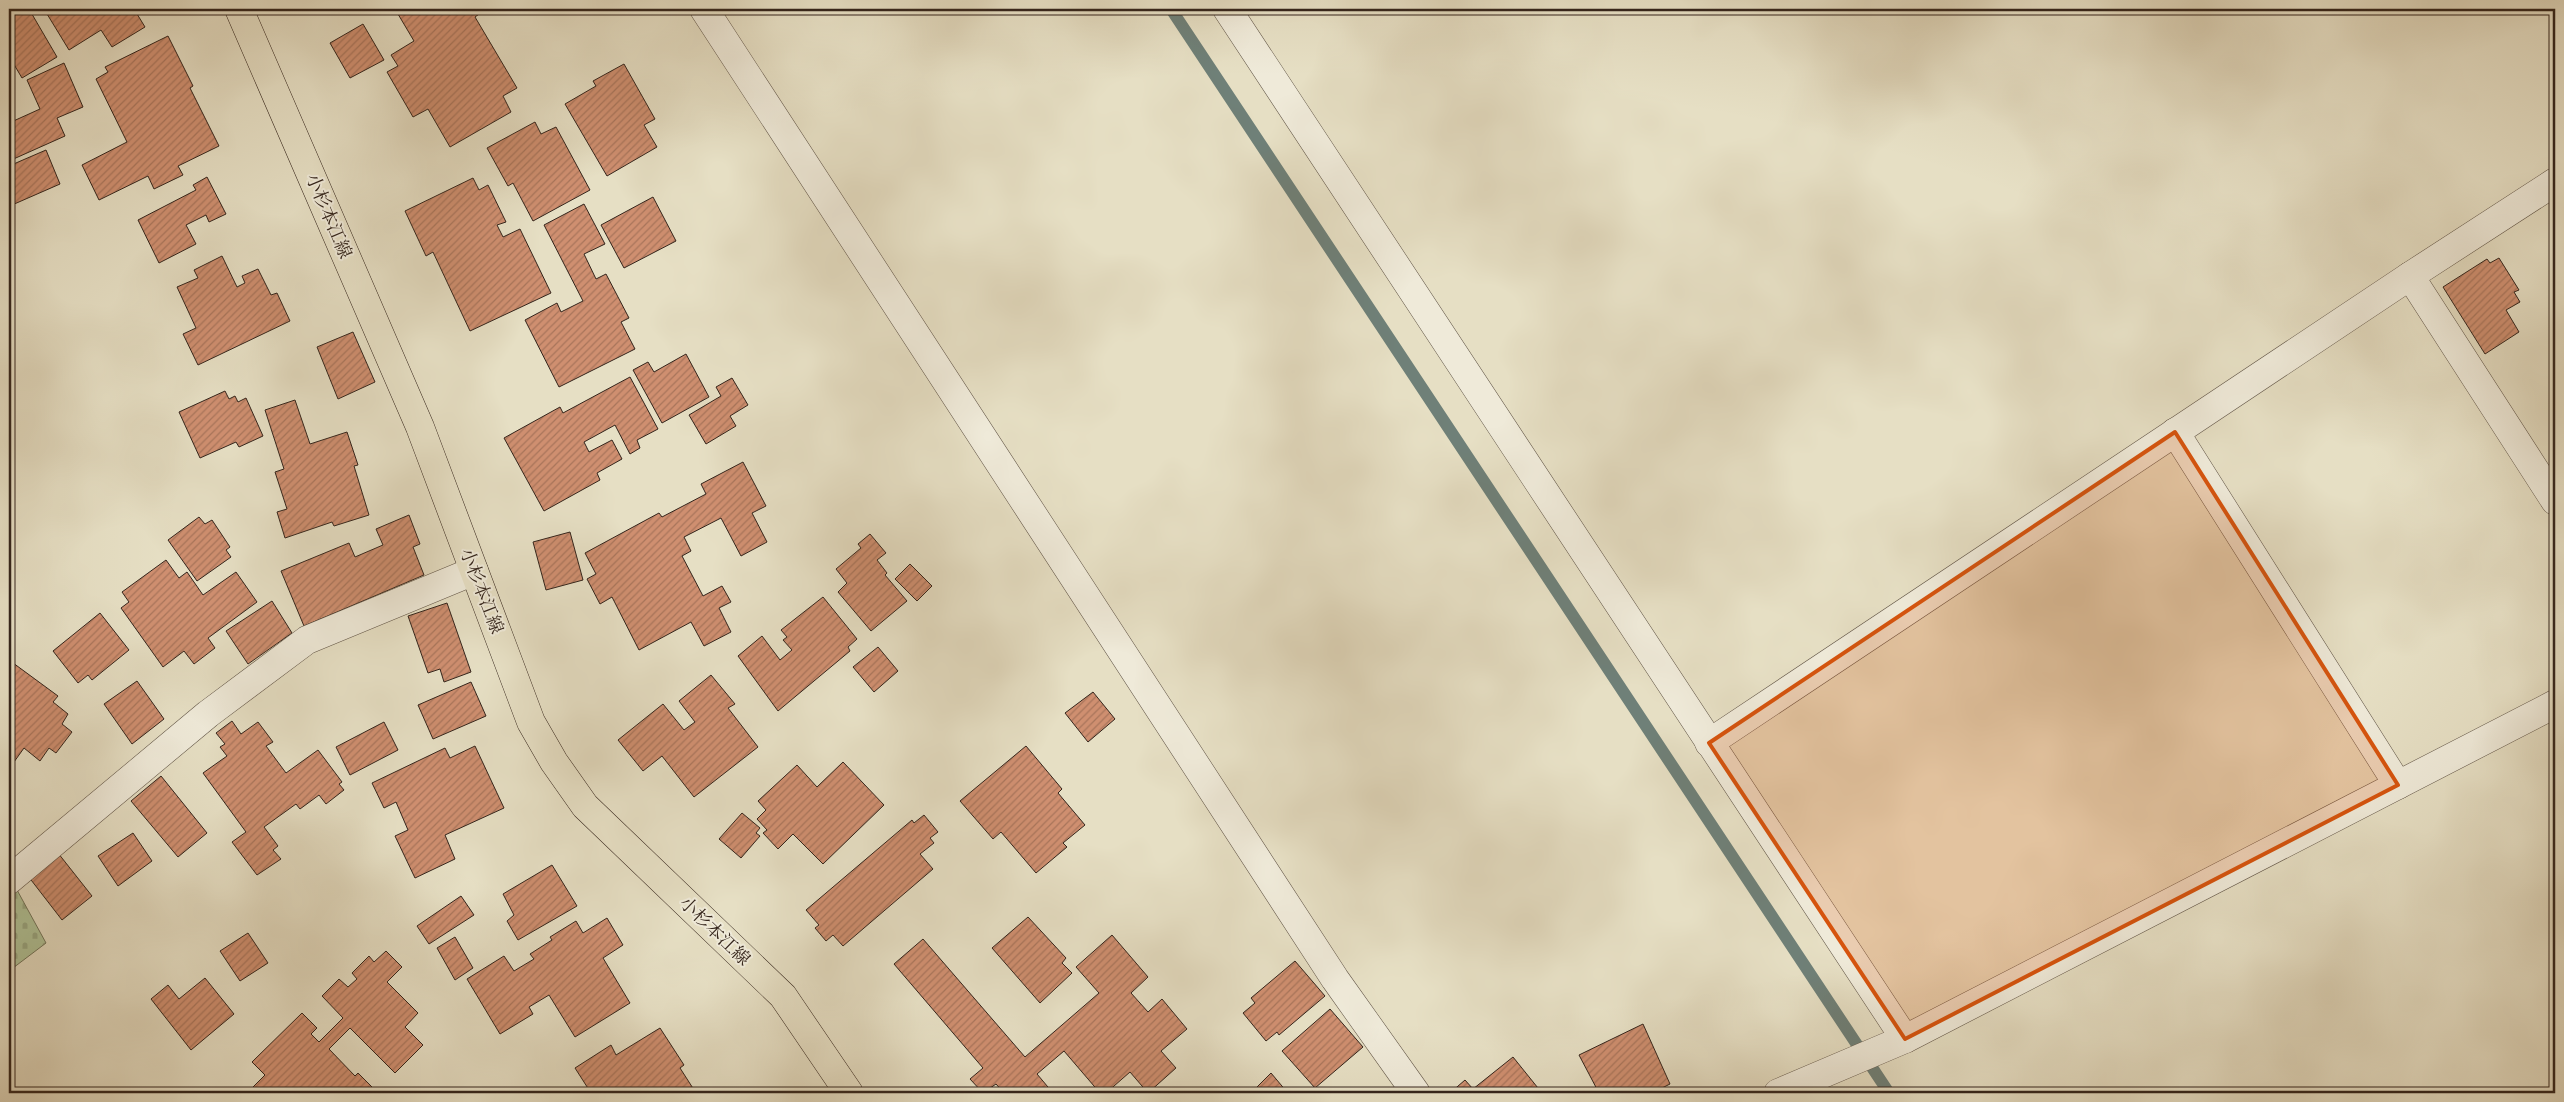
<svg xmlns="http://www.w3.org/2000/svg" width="2564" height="1102" font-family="'Gentium Book Plus','Noto Serif JP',serif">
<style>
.cemetery{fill:url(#cemetery-stones);stroke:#72745a}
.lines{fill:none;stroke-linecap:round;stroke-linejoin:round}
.stream{stroke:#6f8078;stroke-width:12}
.building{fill:url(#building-hatch);stroke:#34251c}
.minor-casing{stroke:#605446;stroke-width:29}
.major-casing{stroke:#34251c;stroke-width:29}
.minor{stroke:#efead9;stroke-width:28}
.major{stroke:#e6dfc4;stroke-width:28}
.marked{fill:#d6540e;fill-opacity:0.2;stroke:#d6540e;stroke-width:4;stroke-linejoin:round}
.labels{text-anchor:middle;stroke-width:4;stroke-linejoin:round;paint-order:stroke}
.street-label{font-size:18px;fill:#34251c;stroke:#efead9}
</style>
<defs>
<pattern id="cemetery-stones" width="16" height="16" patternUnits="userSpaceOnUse" patternTransform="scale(1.25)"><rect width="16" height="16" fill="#b0c398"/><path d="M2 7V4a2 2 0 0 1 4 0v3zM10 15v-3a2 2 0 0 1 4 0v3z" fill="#98a782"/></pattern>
<pattern id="building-hatch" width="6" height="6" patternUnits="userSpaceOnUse" patternTransform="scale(1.25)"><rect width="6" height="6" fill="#cf8f70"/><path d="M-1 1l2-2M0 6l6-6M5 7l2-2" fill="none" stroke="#a9755b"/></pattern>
</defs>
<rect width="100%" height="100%" fill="#e6dfc4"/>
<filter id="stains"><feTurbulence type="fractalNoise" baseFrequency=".004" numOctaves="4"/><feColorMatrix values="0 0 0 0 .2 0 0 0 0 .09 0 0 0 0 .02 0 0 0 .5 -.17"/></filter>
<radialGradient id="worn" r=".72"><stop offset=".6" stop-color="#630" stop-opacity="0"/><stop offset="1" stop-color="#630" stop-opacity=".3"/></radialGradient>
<polygon class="cemetery" points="17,890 46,943 9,971 9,898"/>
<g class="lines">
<polyline class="stream" points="1171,9 1889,1093"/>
</g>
<g class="building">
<polygon points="9,9 29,9 57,57 22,78 9,56"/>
<polygon points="44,9 134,9 145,27 112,47 101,30 69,50"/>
<polygon points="395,9 486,9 475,17 517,88 503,96 511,112 450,147 428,109 413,117 387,72 398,66 391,55 414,41"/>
<polygon points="363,24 384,60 350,78 330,43"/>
<polygon points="168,36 193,86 190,88 219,146 178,166 183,175 154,189 148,176 99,200 82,165 127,142 96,79 108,72 105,67"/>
<polygon points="64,63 83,107 57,118 65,136 9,161 9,123 40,109 27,80"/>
<polygon points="624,64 655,119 644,125 657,147 607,176 565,104 596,86 593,81"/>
<polygon points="535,122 541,134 556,127 590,190 533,221 513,183 508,186 487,148"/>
<polygon points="46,150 60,184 12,205 9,197 9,166"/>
<polygon points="207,177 226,214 209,222 206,215 186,225 196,244 159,263 138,220 196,190 193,185"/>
<polygon points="473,178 479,190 488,185 506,222 497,225 503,237 520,229 551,293 470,331 433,252 426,256 405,211"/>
<polygon points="653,197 676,241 624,268 601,225"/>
<polygon points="584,204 605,244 584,254 596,279 606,274 629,318 621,322 635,349 559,387 525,320 557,303 561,312 583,301 544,225"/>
<polygon points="222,256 237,287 245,283 242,276 258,269 271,295 277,293 290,321 198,365 183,334 196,328 177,287 198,278 194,270"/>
<polygon points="2499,258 2519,290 2514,292 2520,302 2506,310 2519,332 2485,354 2443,287 2487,259 2490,263"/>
<polygon points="353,332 375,382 338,399 317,347"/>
<polygon points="686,354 709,397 662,423 633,370 648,362 654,372"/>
<polygon points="630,377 658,429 637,440 640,448 630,454 615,425 584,442 589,452 612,440 622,459 597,473 600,480 544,511 504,438 560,407 563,413"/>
<polygon points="732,378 748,405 730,416 736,426 706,444 689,415 721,396 716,387"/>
<polygon points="225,391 229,399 235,396 238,402 246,398 263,436 239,447 236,442 200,458 179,412"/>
<polygon points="295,400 310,444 347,432 358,465 354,466 369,515 334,526 332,522 285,538 277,512 287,509 275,472 284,469 265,410"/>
<polygon points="743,462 766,506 752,513 767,542 741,556 721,518 684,537 691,551 682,556 703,596 722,586 731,602 719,608 731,632 704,646 691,622 639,650 612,597 600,604 587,579 596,574 585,553 659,513 662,517 706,494 701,484"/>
<polygon points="409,515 420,544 413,547 424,575 304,626 281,571 349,543 355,557 383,545 376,529"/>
<polygon points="199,517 205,524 212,520 230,547 226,550 231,557 197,581 168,540"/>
<polygon points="570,532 583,580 546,590 533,542"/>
<polygon points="870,534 886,553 877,560 887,573 885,575 907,601 871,631 838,592 847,583 836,569 861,548 858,544"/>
<polygon points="166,560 179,578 187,572 203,595 236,572 257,602 208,638 215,648 194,664 184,651 163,667 121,608 129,602 122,592"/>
<polygon points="910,564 932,586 917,601 895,579"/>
<polygon points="823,597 857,639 848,647 850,651 778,711 738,656 762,636 780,660 792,650 783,640 787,637 781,630"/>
<polygon points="272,601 292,633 248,664 226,631"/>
<polygon points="447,603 471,672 444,682 440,669 428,673 408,616"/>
<polygon points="100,613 129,650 92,680 88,675 78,683 53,651"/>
<polygon points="878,647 898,671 874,692 853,667"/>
<polygon points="9,660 58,696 53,702 68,714 62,724 72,732 56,753 49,748 40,761 24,748 9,769"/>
<polygon points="711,675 735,704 728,708 758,747 694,797 662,756 643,771 618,740 663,704 684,730 695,722 679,701"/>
<polygon points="137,681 164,719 132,744 104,704"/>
<polygon points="471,682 486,716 433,739 418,705"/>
<polygon points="1093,692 1115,719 1088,742 1065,713"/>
<polygon points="232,721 241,734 258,722 273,742 266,746 286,773 318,750 342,782 339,784 344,790 326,804 319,795 300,809 296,804 264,827 278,846 273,850 281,859 257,875 232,842 246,832 203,773 227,756 220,747 225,744 216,733"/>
<polygon points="384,722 398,750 350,775 336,747"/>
<polygon points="475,746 504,808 445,835 455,859 415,878 395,836 408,830 396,802 384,808 372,783 445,748 450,758"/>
<polygon points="1026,746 1062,789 1058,793 1085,825 1063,843 1067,847 1036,873 1001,832 993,839 960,801"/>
<polygon points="843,762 884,805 823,864 793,834 778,849 763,833 767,830 757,819 766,810 758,801 797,765 817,787"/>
<polygon points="161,776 207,833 178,857 131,801"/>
<polygon points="742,813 760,828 756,833 760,836 741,858 719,839"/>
<polygon points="924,815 938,832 930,838 934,843 920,854 933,869 843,946 833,935 826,941 815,928 819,925 806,910 912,820 914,823"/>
<polygon points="133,833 152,861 118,886 98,856"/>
<polygon points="58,853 92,896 62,920 28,876"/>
<polygon points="552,865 577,906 518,940 507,921 514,915 503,894"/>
<polygon points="461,896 474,915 429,944 417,926"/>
<polygon points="1028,917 1066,958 1062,963 1072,973 1040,1003 992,948"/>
<polygon points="607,918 623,945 603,958 630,1003 575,1037 549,995 529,1007 533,1014 500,1034 467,979 504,956 514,971 534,959 530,954 552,940 550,937 576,921 583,933"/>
<polygon points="248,933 268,963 240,981 220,951"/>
<polygon points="1112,935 1148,977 1131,993 1148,1012 1162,999 1187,1029 1161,1051 1176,1068 1148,1093 1130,1072 1106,1093 1100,1093 1064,1051 1037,1074 1053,1093 1004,1093 996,1084 983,1093 970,1079 983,1068 894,964 923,939 1025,1057 1099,993 1076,967"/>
<polygon points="455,937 473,968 455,980 437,948"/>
<polygon points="386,951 402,967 387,982 418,1013 405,1027 423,1045 395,1073 350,1028 329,1049 355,1076 358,1073 378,1093 247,1093 265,1075 252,1062 302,1013 317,1028 311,1034 319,1042 343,1018 322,996 339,979 348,987 357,979 352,973 369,956 374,962"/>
<polygon points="1295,961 1325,996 1279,1035 1277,1032 1266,1041 1243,1013 1255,1003 1251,998"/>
<polygon points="205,978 234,1014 191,1050 151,999 168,985 179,999"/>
<polygon points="1330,1009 1363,1047 1315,1088 1282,1051"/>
<polygon points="1643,1024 1670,1084 1652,1093 1599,1093 1579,1055"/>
<polygon points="660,1028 684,1065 680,1068 696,1093 591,1093 575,1068 611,1045 616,1055"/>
<polygon points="1513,1057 1542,1093 1450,1093 1465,1080 1473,1089"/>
<polygon points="1271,1073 1287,1092 1251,1093"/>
</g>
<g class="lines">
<g class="minor-casing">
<g id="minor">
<polyline points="704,9 1335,979 1416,1093"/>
<polyline points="1227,9 1905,1039"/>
<polyline points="2410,276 2555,501"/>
<polyline points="2175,432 2398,785"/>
<polyline points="1709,743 2410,276 2555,182"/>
<polyline points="9,880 208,714 307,640 474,571"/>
<polyline points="1778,1093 1905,1039 2555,704"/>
</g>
</g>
<g class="major-casing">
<polyline id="major" points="239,9 420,427 531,722 554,762 585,806 783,996 849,1093"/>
</g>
<use href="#minor" class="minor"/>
<use href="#major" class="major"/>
</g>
<path class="marked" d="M2175,432L2398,785L1905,1039L1709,743Z"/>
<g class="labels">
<g class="street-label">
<text transform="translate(329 216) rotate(67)" y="6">小杉本江線</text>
<text transform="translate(482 591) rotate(69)" y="6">小杉本江線</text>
<text transform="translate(715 931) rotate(44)" y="6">小杉本江線</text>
</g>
</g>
<rect width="2564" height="1102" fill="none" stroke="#e6dfc4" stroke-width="30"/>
<rect x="10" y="10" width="2544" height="1082" fill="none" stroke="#34251c" stroke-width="2.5"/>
<rect x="15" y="15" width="2534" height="1072" fill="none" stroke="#34251c"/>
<rect width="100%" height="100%" filter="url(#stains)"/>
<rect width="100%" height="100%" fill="url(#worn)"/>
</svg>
